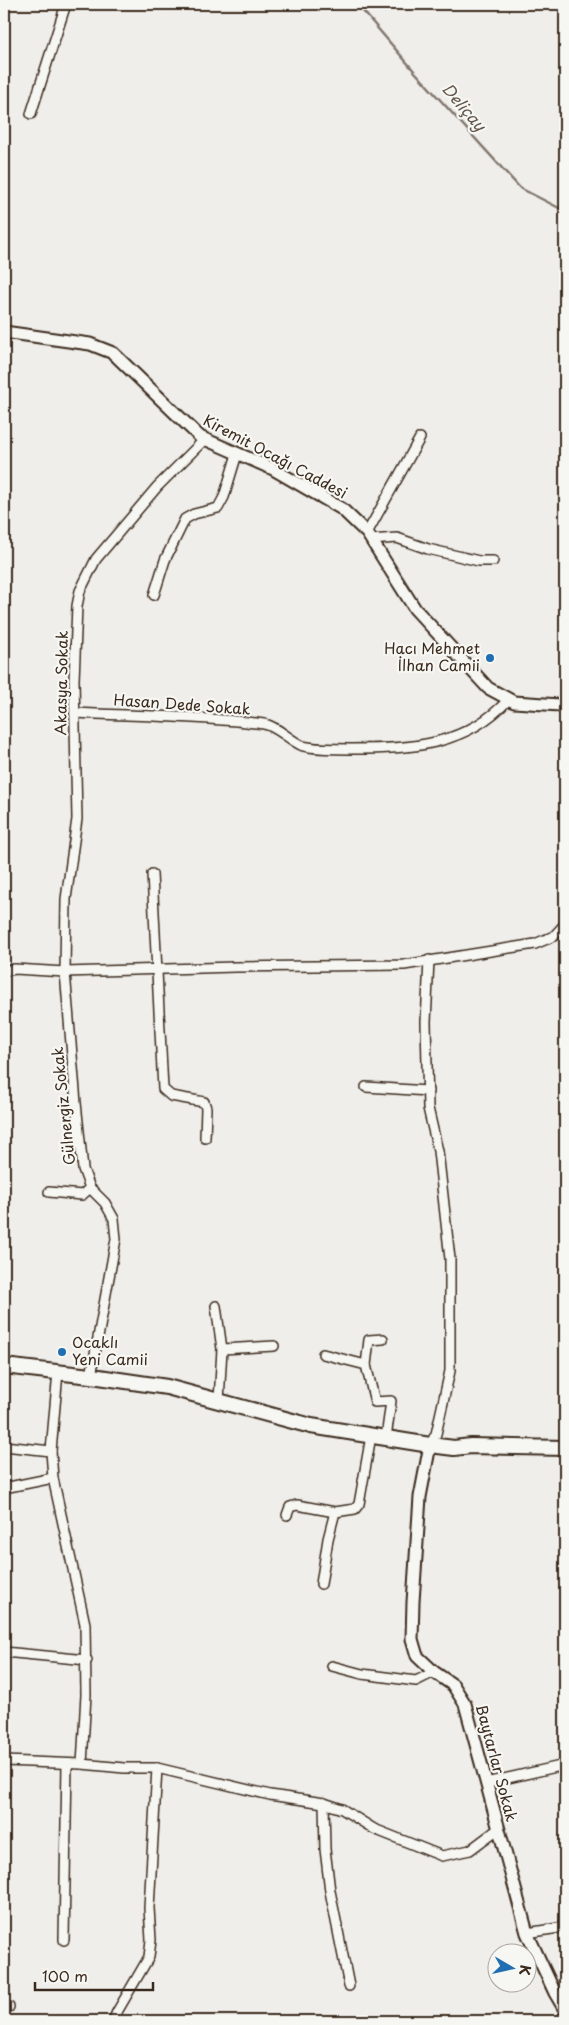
<svg xmlns="http://www.w3.org/2000/svg" width="569" height="2025" font-family="'Playpen Sans',sans-serif">
<style>
.lines{fill:none;stroke-linecap:round;stroke-linejoin:round}
.stream{stroke:#81766d;stroke-width:2.5}
.minor-casing{stroke:#3b2a1e;stroke-width:12}
.tertiary-casing{stroke:#3b2a1e;stroke-width:15}
.secondary-casing{stroke:#3b2a1e;stroke-width:18}
.minor{stroke:#f6f6f2;stroke-width:9}
.tertiary{stroke:#f6f6f2;stroke-width:11}
.secondary{stroke:#f6f6f2;stroke-width:14}
.poi-dot{fill:#1f6fb2;stroke:#f6f6f2;stroke-width:2}
.labels{text-anchor:middle;stroke-width:4.5;stroke-linejoin:round;paint-order:stroke}
.street-label{font-size:15px;fill:#3b2a1e;stroke:#f6f6f2}
.poi-label{font-size:15px;fill:#3b2a1e;stroke:#f6f6f2;text-anchor:end}
.water-label{font-size:16px;font-style:italic;fill:#64564c;stroke:#f6f6f2}
</style>
<rect width="100%" height="100%" fill="#efeeea"/>
<filter id="ink" filterUnits="userSpaceOnUse"><feTurbulence type="fractalNoise" baseFrequency=".02" numOctaves="2"/><feDisplacementMap in="SourceGraphic" scale="10" xChannelSelector="R" yChannelSelector="G"/><feConvolveMatrix kernelMatrix="1 2 1 2 8 2 1 2 1" color-interpolation-filters="sRGB"/></filter>
<g filter="url(#ink)">
<g class="lines">
<polyline class="stream" points="357,4 415,72 520,188 565,211"/>
<g class="minor-casing">
<g id="minor">
<polyline points="31,114 66,4"/>
<polyline points="367,533 420,438"/>
<polyline points="371,540 397,538 428,549 479,561 493,561"/>
<polyline points="154,595 165,560 185,519 194,514 218,508 224,497 237,454"/>
<polyline points="560,705 565,695"/>
<path d="M75,713C137,716 201,716 264,724C277,726 290,741 303,746C319,750 337,748 352,749C412,749 466,746 509,699"/>
<polyline points="152,874 163,1089 171,1096 204,1102 206,1108 205,1138"/>
<polyline points="429,960 426,1022 428,1108 438,1151 450,1259 450,1371 436,1434 430,1445"/>
<polyline points="4,971 15,969 65,972 235,967 404,965 535,944 554,936 565,924"/>
<polyline points="366,1087 428,1091"/>
<polyline points="49,1192 82,1195 90,1188"/>
<polyline points="216,1306 222,1349 219,1401"/>
<polyline points="222,1349 274,1346"/>
<polyline points="323,1354 366,1365 375,1402 391,1401 386,1438"/>
<polyline points="366,1365 369,1340 383,1339"/>
<polyline points="58,1372 51,1451 53,1478 85,1624 86,1695 82,1764"/>
<polyline points="91,1376 116,1239 114,1219 105,1203 90,1188 83,1169 76,1103 65,972 66,899 77,819 74,680 77,606 80,591 96,559 157,487 205,439"/>
<polyline points="4,1446 51,1451"/>
<polyline points="4,1488 53,1478"/>
<polyline points="287,1515 290,1507 297,1505 335,1512 355,1509 359,1504 371,1436"/>
<polyline points="321,1584 328,1539 335,1512"/>
<polyline points="4,1652 87,1660"/>
<polyline points="332,1666 362,1674 416,1681 434,1672"/>
<polyline points="4,1761 82,1764 124,1768 157,1768 270,1795 324,1803 342,1809 374,1829 442,1856 470,1850 498,1829"/>
<polyline points="486,1783 565,1765"/>
<polyline points="324,1803 325,1849 330,1891 349,1986"/>
<polyline points="527,1933 565,1927"/>
<polyline points="64,1940 67,1764"/>
<polyline points="4,2007 9,2007"/>
<polyline points="113,2021 117,2012 149,1957 151,1940 149,1908 157,1768"/>
</g>
</g>
<g class="tertiary-casing">
<g id="tertiary">
<polyline points="4,332 90,344 113,353 200,437 273,469 342,509 367,533 415,609 488,688 514,702 560,705 565,707"/>
<polyline points="430,1445 420,1497 413,1602 412,1639 417,1656 434,1672 453,1685 465,1704 527,1933 555,1993 565,2010"/>
</g>
</g>
<g class="secondary-casing">
<polyline id="secondary" points="4,1366 99,1377 167,1387 311,1426 430,1445 454,1448 471,1446 565,1448"/>
</g>
<use href="#minor" class="minor"/>
<use href="#tertiary" class="tertiary"/>
<use href="#secondary" class="secondary"/>
</g>
</g>
<g class="poi-dot">
<circle cx="490" cy="658" r="5"/>
<circle cx="62" cy="1352" r="5"/>
</g>
<g class="labels">
<g class="street-label">
<text transform="translate(275 457) rotate(28)" y="5">Kiremit Ocağı Caddesi</text>
<text transform="translate(62 683) rotate(-89)" y="5">Akasya Sokak</text>
<text transform="translate(182 705) rotate(4)" y="5">Hasan Dede Sokak</text>
<text transform="translate(64 1106) rotate(-96)" y="5">Gülnergiz Sokak</text>
<text transform="translate(496 1763) rotate(75)" y="5">Baytarlar Sokak</text>
</g>
<g class="poi-label">
<text x="480" y="654">Hacı Mehmet<tspan x="480" dy="17">İlhan Camii</tspan></text>
<text x="72" y="1348" text-anchor="start">Ocaklı<tspan x="72" dy="17">Yeni Camii</tspan></text>
</g>
<g class="water-label">
<text transform="translate(464 107) rotate(49)" y="6">Deliçay</text>
</g>
</g>
<rect width="569" height="2025" fill="none" stroke="#f6f6f2" stroke-width="20"/>
<rect x="10" y="10" width="549" height="2005" fill="none" stroke="#3b2a1e" stroke-width="2" filter="url(#ink)"/>
<g transform="translate(512 1968) rotate(99)"><circle r="24" fill="#f6f6f2" stroke="#aba49d"/>
<path d="M0-4L9 19L0 12L-9 19Z" fill="#1f6fb2"/>
<text y="-8" font-size="14" font-weight="bold" text-anchor="middle" fill="#3b2a1e">K</text>
</g>
<path d="M35 1982v8h118v-8" fill="none" stroke="#3b2a1e" stroke-width="2.5"/>
<text x="42" y="1982" font-size="15" fill="#3b2a1e" stroke="#f6f6f2" stroke-width="4" paint-order="stroke">100 m</text>
</svg>
